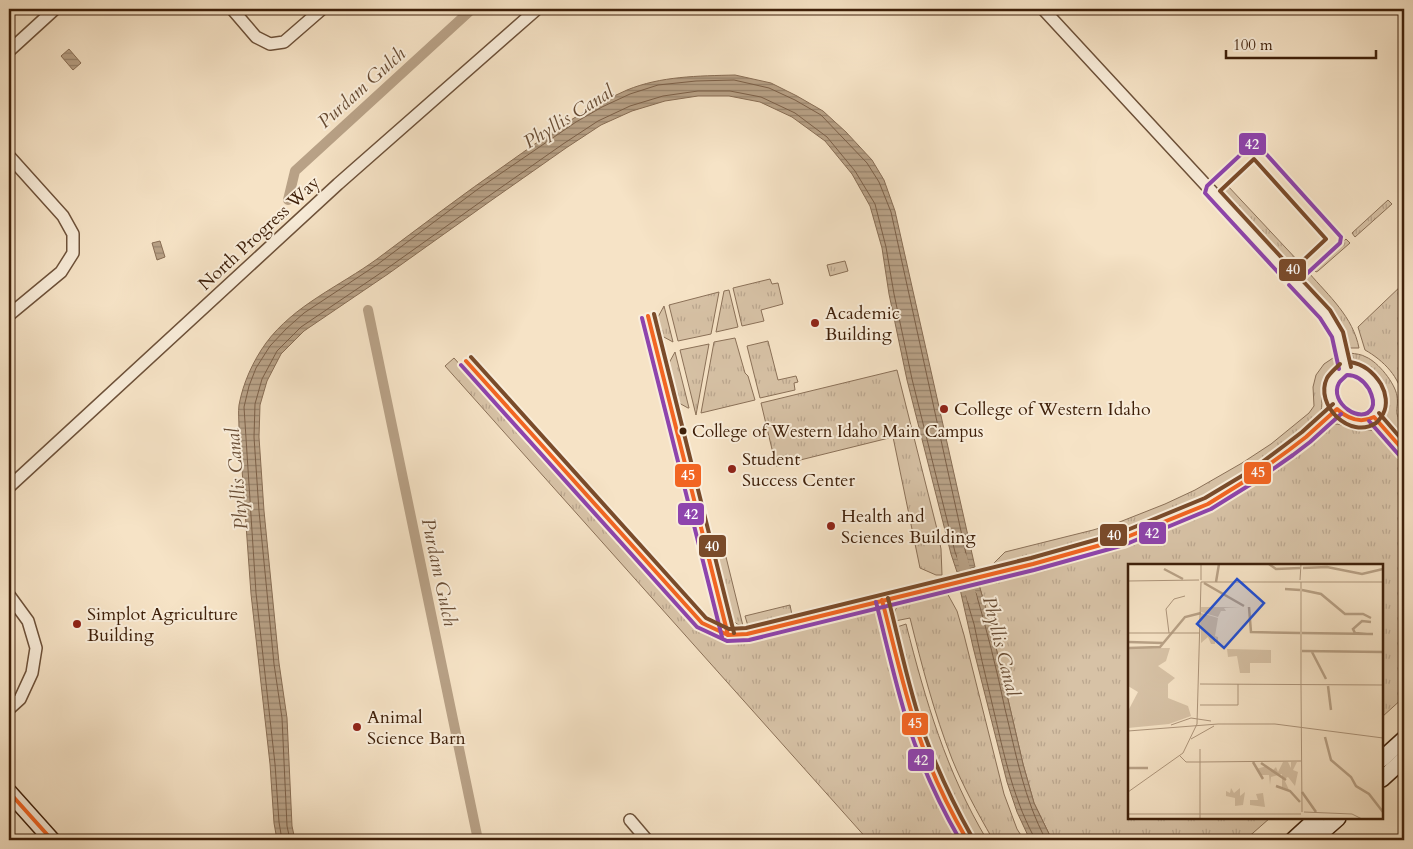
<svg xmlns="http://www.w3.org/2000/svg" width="1413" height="849" font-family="Cardo,serif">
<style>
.grass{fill:url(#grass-tufts);stroke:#8b7158}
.water{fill:url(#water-rules);stroke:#886d54}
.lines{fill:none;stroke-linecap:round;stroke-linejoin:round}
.shore{stroke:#7c6048;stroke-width:1}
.canal{stroke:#b8a186;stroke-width:10}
.street-casing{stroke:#6d5139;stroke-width:14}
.secondary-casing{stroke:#3f200a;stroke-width:18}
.street{stroke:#f9edda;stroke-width:11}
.secondary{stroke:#f9edda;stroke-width:15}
.bus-1-casing{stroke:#f9edda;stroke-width:8}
.bus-2-casing{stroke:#f9edda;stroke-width:8}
.bus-3-casing{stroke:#f9edda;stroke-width:8}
.bus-1{stroke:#f26522;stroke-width:4}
.bus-2{stroke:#8e44ad;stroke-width:4}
.bus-3{stroke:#7a4b2a;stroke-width:4}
.poi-dot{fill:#8f2418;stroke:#f9edda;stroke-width:2}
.bus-dot{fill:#3f200a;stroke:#f9edda;stroke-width:2}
.labels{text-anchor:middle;stroke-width:4;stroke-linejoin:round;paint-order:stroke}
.bus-label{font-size:17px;fill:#3f200a;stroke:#f9edda;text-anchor:start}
.street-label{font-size:18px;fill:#3f200a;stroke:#f9edda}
.poi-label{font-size:18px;fill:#3f200a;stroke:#f9edda;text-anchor:start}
.water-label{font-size:19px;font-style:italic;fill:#694d35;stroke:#f9edda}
.inset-river{fill:none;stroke:#b8a186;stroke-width:2.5}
.inset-road{fill:none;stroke:#ad957b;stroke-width:1}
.view{fill:#1d4ed8;fill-opacity:0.15;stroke:#1d4ed8;stroke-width:2.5}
.inset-edge{fill:none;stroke:#3f200a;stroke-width:2.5}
.line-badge{stroke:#f9edda;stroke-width:2}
.badge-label{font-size:14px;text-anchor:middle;font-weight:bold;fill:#fff}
</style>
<defs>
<pattern id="grass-tufts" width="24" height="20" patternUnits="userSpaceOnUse" patternTransform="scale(1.25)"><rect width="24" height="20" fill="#d7c2a6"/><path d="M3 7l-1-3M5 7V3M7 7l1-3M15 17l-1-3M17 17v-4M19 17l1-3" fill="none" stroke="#baa68e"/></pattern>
<pattern id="water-rules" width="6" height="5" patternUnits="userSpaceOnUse" patternTransform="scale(1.25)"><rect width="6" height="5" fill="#b8a186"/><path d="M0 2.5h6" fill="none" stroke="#97836c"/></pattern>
</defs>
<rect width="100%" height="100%" fill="#f6e3c6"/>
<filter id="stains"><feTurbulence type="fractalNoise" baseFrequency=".004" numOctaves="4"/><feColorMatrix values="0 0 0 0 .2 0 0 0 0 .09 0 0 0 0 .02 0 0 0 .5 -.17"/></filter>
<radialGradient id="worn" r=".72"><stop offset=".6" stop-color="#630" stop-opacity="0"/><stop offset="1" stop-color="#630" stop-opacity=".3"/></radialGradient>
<g class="grass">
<polygon points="1227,185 1300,263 1296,266 1291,267 1286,263 1224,196 1223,190"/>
<polygon points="1388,200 1392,204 1355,237 1352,233"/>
<polygon points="1346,239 1350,243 1318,271 1316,272 1313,269"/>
<polygon points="845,261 848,271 830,276 827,265"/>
<path d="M1309,273C1329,296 1353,317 1359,348H1349C1345,334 1339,322 1331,311C1323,301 1308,292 1305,279Z"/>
<polygon points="770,279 772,284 778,283 783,304 761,310 764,321 742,326 733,288"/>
<path d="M1404,283V417C1400,412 1403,405 1402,398C1401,378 1383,360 1365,350L1358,327Z"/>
<polygon points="729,290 738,327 716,332 724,291"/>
<polygon points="719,292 711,334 678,341 669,305"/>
<polygon points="664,306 673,342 662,336 658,317"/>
<polygon points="735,338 745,373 748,376 755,400 701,413 714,342"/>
<polygon points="768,341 778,380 796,376 798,382 794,383 795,390 760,398 747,346"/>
<polygon points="709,344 696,415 680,350"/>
<polygon points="675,352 689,408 688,408 679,403 669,363"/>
<path d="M1350,353C1356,354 1361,354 1366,357C1378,362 1395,383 1397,396C1399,411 1392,412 1404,425V441L1386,420L1385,414L1387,399L1382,386L1369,371L1353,361Z"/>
<path d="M1336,356C1337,368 1327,372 1323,382C1319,393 1325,405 1319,416C1312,428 1287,444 1276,453C1229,486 1176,514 1121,532C1077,546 1033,556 989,568L1005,552L1093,530L1117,523L1165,504L1195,490L1242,463L1271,444L1309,413L1314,406L1313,387L1316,375L1324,364Z"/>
<path d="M454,358L692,624C709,638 716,641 738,643L869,611L876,613L880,619L901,705L930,783L959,840H868L445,366Z"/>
<polygon points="897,370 937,529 941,549 942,575 936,575 920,568 893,437 776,466 761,403"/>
<path d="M1335,424C1343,424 1349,429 1356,430C1365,431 1370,428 1378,433L1404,464V697L1382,717V565H1129V818H1270L1245,840H1052L1034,803L1023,764L991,626L979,585L984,583V581C1073,564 1162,540 1240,493C1263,479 1285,464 1306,448C1316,440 1325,431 1335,424Z"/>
<polygon points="726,557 743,626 737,624 732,619 717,559"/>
<path d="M946,591L957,611L964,635L1004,794L1017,829L1024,840H993L992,838C977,812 963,786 952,759C934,713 922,666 910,618L895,621C894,614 894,609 900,604Z"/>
<polygon points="790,605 792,615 748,626 745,616"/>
<path d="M906,624C926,702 946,771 987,840H976C936,771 915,704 897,627Z"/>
</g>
<g class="water">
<polygon points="69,49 81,63 73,70 61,56"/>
<path d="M735,75L771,83L797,96L823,111L846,132L872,160L884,180L895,211L975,567L957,572L951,554L907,380L889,294L882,248L870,206L852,174L825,141L792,117L760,102L729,96H698L665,101L632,111L601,125L566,148L489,202L388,274L304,331L281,354L267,381L260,405L259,437L264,511L279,663L287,718L292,826L295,840H277L274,823L270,764L251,594L239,428C239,420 238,412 239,405C243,383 253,361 266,343C294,305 340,286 377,259C420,227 463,194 508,163C546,136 583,109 627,90C661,76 698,76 735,75Z"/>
<polygon points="160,241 165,257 157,260 152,243"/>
<polygon points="979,585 991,626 1023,764 1034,803 1052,840 1030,840 1017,812 1007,782 973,647 960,589"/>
</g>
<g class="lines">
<g class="shore">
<polyline points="282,840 279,822 275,764 256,593 244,407 249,386 256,368 270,346 286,329 304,313 378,264 478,189 576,122 602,107 630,94 658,85 696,81 734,80 769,88 795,100 821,115 867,163 879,182 891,212 968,563 960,565 955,552 912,379 894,294 886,247 875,204 855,171 827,137 795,113 761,97 730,91 698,91 663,96 630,106 598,121 563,144 486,198 385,270 301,327 277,351 262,379 255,404 254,437 259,511 274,664 282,718 287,826 290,840"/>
<path d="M1034,840V837C1011,794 1002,745 991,699C985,674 979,649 974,624C971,614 968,605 966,595L968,593L973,591L976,593C987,631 997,670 1005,709C1016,754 1024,799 1046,840"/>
</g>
<g class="canal">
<polyline points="288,200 295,171 472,9"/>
<polyline points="368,310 478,840"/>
<polyline points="962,557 972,599"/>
</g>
<g class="street-casing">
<g id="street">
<polyline points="232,9 256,37 270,44 284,42 322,9"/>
<polyline points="1043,9 1325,314 1338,335 1345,368"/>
<polyline points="9,51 55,9"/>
<polyline points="9,156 63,216 73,234 73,253 61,272 9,315"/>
<path d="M1345,368C1348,369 1351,368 1353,369C1368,372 1383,393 1379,408C1370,443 1300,401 1345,368Z"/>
<polyline points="1374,417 1404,451"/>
<polyline points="9,487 338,184 537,9"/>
<polyline points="9,595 28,621 36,648 32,673 20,699 9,709"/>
<path d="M882,600C896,653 906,707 927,758C938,786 952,814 967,840"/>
<polyline points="728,635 747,634 882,600 1033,564 1122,539 1208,504 1253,476 1289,450 1306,437 1337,409"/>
<polyline points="630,820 647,840"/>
</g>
</g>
<g class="secondary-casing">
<g id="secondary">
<polyline points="1382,759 1404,739"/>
<polyline points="1382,779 1404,759"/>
<polyline points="9,792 52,840"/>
<polyline points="1293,840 1317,818"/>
<polyline points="1313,840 1338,818"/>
</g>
</g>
<use href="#street" class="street"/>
<use href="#secondary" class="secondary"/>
<g class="bus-1-casing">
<g id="bus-1">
<polyline points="648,316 728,635"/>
<path d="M466,361L702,623L728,635L747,634L1033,564L1122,539L1208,504L1253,476L1289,450L1306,437L1337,409C1348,419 1360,424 1374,417L1404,451"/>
<path d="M882,600C894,646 904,692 919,736C931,772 948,807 967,840"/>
<polyline points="9,792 52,840"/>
</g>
</g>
<g class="bus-2-casing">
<g id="bus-2">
<polyline points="1286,281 1205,193 1207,186 1252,144 1259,146 1341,237 1340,243 1301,279"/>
<polyline points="1289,285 1320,318 1332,337 1339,369"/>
<polyline points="642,318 722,637"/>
<polyline points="461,365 697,627 727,641 749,640 1034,570 1124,545 1211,509 1256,481 1293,455 1310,442 1341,414"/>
<path d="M1347,375C1357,375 1364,381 1369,389C1372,395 1375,402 1372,408C1363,426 1328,403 1339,383C1341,380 1345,377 1347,375Z"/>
<polyline points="1369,421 1399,455"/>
<path d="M876,602C886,641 895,682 907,721C920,762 938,802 960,840"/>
</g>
</g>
<g class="bus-3-casing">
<g id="bus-3">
<polygon points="1254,159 1326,239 1293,270 1220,191"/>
<polyline points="1301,279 1330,310 1343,332 1351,367"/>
<polyline points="654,314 734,633"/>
<polyline points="471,357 706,618 729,629 746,628 1031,558 1120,533 1205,498 1250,471 1285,445 1302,432 1333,404"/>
<path d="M1340,364C1336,368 1330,373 1327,378C1314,405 1350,440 1376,423C1379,421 1381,417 1383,414C1388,405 1386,393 1381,384C1374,373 1364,364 1350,362"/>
<polyline points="1379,413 1404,442"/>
<path d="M888,598C900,644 909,691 925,736C938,771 954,805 972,837"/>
</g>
</g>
<use href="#bus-1" class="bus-1"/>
<use href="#bus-2" class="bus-2"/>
<use href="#bus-3" class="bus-3"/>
</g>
<g class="poi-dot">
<circle cx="815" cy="323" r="5"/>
<circle cx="944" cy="409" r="5"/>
<circle cx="732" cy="469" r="5"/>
<circle cx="831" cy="526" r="5"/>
<circle cx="77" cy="624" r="5"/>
<circle cx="357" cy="727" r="5"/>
</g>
<circle class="bus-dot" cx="683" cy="431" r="4.5"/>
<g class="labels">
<g class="bus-label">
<text x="692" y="437">College of Western Idaho Main Campus</text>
</g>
<g class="street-label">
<text transform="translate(259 233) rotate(-43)" y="6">North Progress Way</text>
</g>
<g class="poi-label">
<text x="825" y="319">Academic<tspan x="825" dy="21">Building</tspan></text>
<text x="954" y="415">College of Western Idaho</text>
<text x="742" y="465">Student<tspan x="742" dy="21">Success Center</tspan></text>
<text x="841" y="522">Health and<tspan x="841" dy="21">Sciences Building</tspan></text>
<text x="87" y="620">Simplot Agriculture<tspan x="87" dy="21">Building</tspan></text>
<text x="367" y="723">Animal<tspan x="367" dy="21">Science Barn</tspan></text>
</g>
<g class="water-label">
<text transform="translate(361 87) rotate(-42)" y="7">Purdam Gulch</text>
<text transform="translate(568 116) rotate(-32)" y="7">Phyllis Canal</text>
<text transform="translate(236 479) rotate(-95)" y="7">Phyllis Canal</text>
<text transform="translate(440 572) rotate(78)" y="7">Purdam Gulch</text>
<text transform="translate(1002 646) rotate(76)" y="7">Phyllis Canal</text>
</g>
</g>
<g transform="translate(1128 564)">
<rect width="255" height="255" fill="#f6e3c6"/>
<path d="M73,43H112L96,44L98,47H93L90,53L73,48ZM73,49L90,54L87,72L83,71L90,73V79L87,73V80H83L80,73L73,79ZM0,84H42L38,97L30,102L47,114L40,120V134L60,142L63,152L41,160L0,164V147L10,128L0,122ZM155,198H160L163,204V198H169L165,206L170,208L167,222L160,213L156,215L161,226L154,223V210L143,213L142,221L141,211H133L128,205L139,202L144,207L148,203L150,208ZM103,224L106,229L112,224V232L117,228L115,241L107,242V234L98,232V227L102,229ZM135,229L137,243L122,241V236H130L128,230Z" fill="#d7c2a6"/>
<path d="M99,85L143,86V99H122V109H112L109,92L100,93Z" fill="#d7c2a6"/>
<path class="inset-river" d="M141,0L148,5L172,4M175,4L199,3L234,10L255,5M36,5L55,15M88,18L91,0M76,19L116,42M157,25L172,26M174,26L193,30L217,50H235L243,54M121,43L123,68L172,69M174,69L245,70M239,70L227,69L225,65L234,57L243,58M0,78L35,79M0,84L32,83L57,53L73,49M174,87L255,88M184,88L198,115M200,122L203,146M197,173L203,196L223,213L228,222L241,230L255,248M125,198L135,215M133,199L158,216M0,204H20M148,222L162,227L172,238M174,228L188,248"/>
<path class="inset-road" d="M73,0V16M172,16L173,0M0,17L71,16M73,18H255M173,18V121M0,69H72M41,69L38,45L46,35L57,32M72,120L255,121M173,121L174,248M72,141H110V120M43,161L63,154L83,157M0,167L90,160H147L255,174M63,175L86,162M72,185V255M52,192L58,198H72M72,198L173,197M0,228L55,189L69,160L73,18M176,248L224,250L234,255M0,250H173"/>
<path class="view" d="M109,15L136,39L96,84L69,60Z"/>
<rect width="255" height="255" class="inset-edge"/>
</g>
<g class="line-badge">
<rect x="1238" y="132" width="29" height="24" rx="5" fill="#8e44ad"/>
<rect x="1278" y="258" width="29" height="24" rx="5" fill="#7a4b2a"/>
<rect x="1243" y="461" width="29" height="24" rx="5" fill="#f26522"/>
<rect x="674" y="463" width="28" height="25" rx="5" fill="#f26522"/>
<rect x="677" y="502" width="28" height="24" rx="5" fill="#8e44ad"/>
<rect x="1138" y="521" width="29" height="24" rx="5" fill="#8e44ad"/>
<rect x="1099" y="523" width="29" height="24" rx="5" fill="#7a4b2a"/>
<rect x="698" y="534" width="29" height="24" rx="5" fill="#7a4b2a"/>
<rect x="901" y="712" width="28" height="24" rx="5" fill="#f26522"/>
<rect x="907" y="748" width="28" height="24" rx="5" fill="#8e44ad"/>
</g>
<g class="badge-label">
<text x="1252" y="149">42</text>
<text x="1293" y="274">40</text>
<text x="1258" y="477">45</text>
<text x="688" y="480">45</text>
<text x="691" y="519">42</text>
<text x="1152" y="538">42</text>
<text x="1114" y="540">40</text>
<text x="712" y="551">40</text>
<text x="915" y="728">45</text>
<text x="921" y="765">42</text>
</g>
<rect width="1413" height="849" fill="none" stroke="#f6e3c6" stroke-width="30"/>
<rect x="10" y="10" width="1393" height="829" fill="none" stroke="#3f200a" stroke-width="2.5"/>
<rect x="15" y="15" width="1383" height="819" fill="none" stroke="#3f200a"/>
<path d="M1226 50v8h150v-8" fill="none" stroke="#3f200a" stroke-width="2.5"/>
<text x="1233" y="50" font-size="15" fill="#3f200a" stroke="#f9edda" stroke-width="4" paint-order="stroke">100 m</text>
<rect width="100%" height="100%" filter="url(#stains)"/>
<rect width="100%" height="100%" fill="url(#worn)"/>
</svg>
